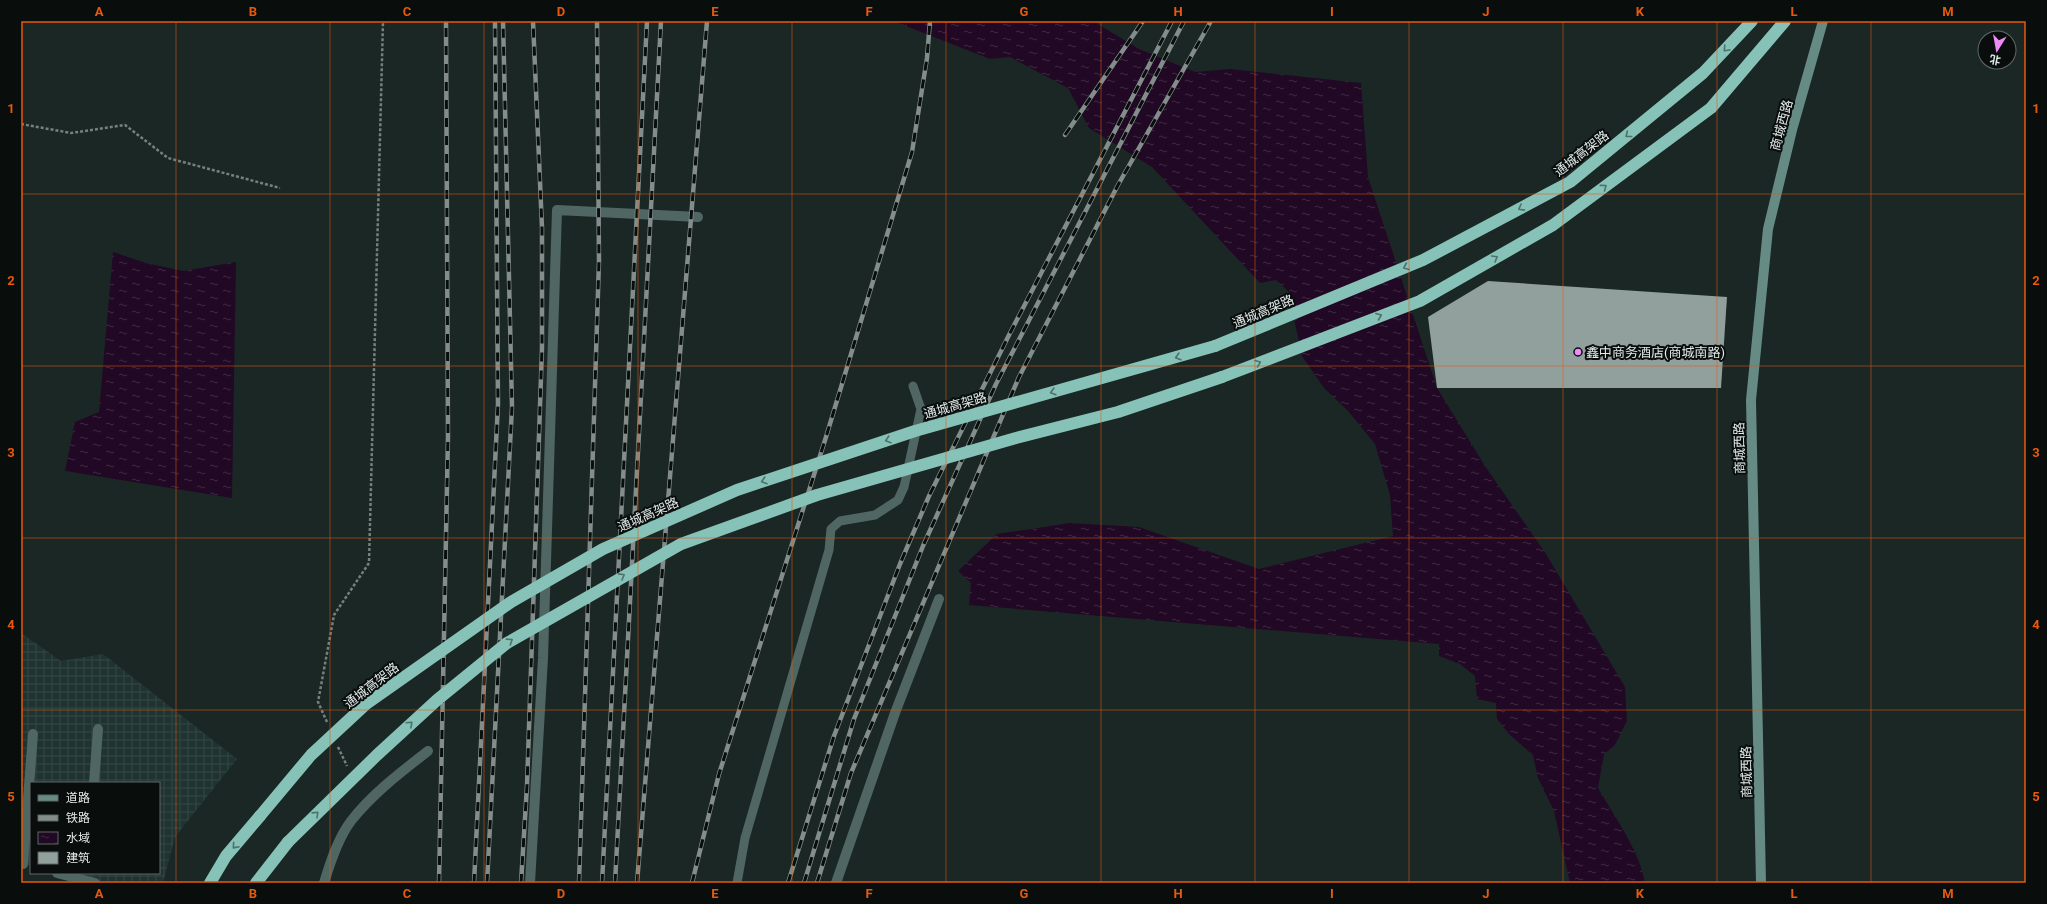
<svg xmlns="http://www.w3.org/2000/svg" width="2047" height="904" font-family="Roboto,'Noto Sans SC',sans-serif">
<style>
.industrial{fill:url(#industrial-grid)}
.water{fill:url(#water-ripples)}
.building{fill:#91a09d}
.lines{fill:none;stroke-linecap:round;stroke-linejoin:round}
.path{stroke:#76817f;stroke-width:2.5;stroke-dasharray:3 2;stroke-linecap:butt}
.lane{stroke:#4f6662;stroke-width:9}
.street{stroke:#4f6662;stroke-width:10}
.secondary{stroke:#668b84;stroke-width:10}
.highway{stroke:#87c2b8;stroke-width:12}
.rail-casing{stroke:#838e8c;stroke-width:4.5}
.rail{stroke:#090e0d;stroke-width:3;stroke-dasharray:9;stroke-linecap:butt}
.highway-bridge{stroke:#87c2b8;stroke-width:12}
.oneway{stroke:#4e716b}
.grid{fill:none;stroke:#e8590c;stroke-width:1;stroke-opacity:0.55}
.poi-dot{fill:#ef8bf7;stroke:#090e0d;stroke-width:1.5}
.labels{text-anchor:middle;stroke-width:4;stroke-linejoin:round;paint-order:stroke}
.street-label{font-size:13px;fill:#e3ebea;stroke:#090e0d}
.poi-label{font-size:13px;fill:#e3ebea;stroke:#090e0d;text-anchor:start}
.neatline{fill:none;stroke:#e8590c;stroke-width:1.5}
.grid-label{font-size:13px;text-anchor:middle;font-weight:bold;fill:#e8590c}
</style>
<defs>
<pattern id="industrial-grid" width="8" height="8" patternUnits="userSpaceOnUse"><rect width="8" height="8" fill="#1f3330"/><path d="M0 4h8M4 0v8" fill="none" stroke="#354744"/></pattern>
<pattern id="water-ripples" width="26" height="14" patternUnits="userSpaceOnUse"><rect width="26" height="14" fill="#210824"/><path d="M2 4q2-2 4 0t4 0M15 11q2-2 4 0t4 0" fill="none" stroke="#412c44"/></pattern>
</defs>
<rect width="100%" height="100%" fill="#1a2724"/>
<polygon class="industrial" points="21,633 61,661 103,654 237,759 175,837 163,883 95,883 56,873 159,873 159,783 31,783 31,866 21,864"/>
<g class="water">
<path d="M893,21H1093L1139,49L1195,72L1230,69L1361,83L1368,177L1437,388L1485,466L1546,554L1625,687L1627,721L1615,745L1604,754L1598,788C1615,818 1639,849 1645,883H1570L1554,811L1538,778L1533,755L1510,735L1497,719L1496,703L1477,699L1475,676L1460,664L1439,656V644L969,605L971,583L958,571L997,534L1070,523L1139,527L1259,569L1393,536L1390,495L1375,444L1348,411L1324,388L1302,356L1293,314L1292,295L1276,280L1260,283L1152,167L1089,128L1068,88L1010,57L990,59Z"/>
<polygon points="113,252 146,263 183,271 236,262 232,498 65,471 75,422 99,412"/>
</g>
<polygon class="building" points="1488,281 1727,297 1721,388 1437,388 1428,317"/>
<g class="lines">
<g class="path">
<polyline points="21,124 71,133 125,125 168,158 280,188"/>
<polyline points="327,722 318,702 334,615 369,563 383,21"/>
<polyline points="338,747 347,766"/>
</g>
<polyline class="lane" points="737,883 745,838 829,550 831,529 840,521 875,515 898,500 904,487 921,409 913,386"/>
<g class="street">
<polyline points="94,783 98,729"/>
<polyline points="23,864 33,734"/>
<polyline points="57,873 95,883"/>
<path d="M324,883C330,863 338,838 351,821C372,794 401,772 428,751"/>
<polyline points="530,883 543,658 557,210 698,217"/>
<polyline points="836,883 895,713 939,599"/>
</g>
<polyline class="secondary" points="1761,883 1751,400 1768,229 1792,130 1823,21"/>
<g class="highway">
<polyline points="1215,346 1423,260 1570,182 1703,73 1752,21"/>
<polyline points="1222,377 1420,301 1553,225 1711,108 1785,21"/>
<polyline points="210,883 226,856 260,816"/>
<polyline points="256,883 288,842"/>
</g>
<g class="rail-casing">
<g id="rail">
<polyline points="1065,135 1143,21"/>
<polyline points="439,883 448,436 446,21"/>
<polyline points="474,883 498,404 495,21"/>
<polyline points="487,883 512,407 503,21"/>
<polyline points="521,883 527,786 542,348 542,228 533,21"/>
<polyline points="579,883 599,261 597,21"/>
<polyline points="602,883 647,21"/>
<polyline points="615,883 661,21"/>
<polyline points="637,883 707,21"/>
<polyline points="692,883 719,774 826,437 912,152 927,58 930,21"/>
<polyline points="788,883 834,736 900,564 929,496 1009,335 1172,21"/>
<polyline points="804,883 854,719 923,546 996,384 1184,21"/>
<polyline points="817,883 851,773 1019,377 1118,185 1211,21"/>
</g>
</g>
<use href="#rail" class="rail"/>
<g class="highway-bridge">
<polyline points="260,816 311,755 366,704 511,602 603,549 737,490 915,431 1215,346"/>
<polyline points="288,842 377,755 437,700 507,643 681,544 817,495 1016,438 1118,412 1222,377"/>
</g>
</g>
<defs><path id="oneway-chevron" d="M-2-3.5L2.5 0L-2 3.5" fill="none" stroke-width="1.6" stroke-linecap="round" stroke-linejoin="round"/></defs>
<g class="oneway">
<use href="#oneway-chevron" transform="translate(1726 49) rotate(133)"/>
<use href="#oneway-chevron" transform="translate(1628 135) rotate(141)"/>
<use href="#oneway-chevron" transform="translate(1604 187) rotate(-37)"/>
<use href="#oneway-chevron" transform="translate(1521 208) rotate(152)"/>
<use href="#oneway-chevron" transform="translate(1495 258) rotate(-30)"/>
<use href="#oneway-chevron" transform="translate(1406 267) rotate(157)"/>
<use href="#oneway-chevron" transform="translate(1379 316) rotate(-21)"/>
<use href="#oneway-chevron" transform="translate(1178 357) rotate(164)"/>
<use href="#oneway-chevron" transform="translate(1258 363) rotate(-21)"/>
<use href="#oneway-chevron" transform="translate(1053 392) rotate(164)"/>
<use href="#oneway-chevron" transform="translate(888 440) rotate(162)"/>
<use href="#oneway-chevron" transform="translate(764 481) rotate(162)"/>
<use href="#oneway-chevron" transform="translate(622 576) rotate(-29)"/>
<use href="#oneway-chevron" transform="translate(510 641) rotate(-33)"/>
<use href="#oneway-chevron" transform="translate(410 724) rotate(-43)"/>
<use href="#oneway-chevron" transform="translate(316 814) rotate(-44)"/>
<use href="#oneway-chevron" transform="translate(235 846) rotate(131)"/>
</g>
<path class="grid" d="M176,21V883M330,21V883M484,21V883M638,21V883M792,21V883M946,21V883M1101,21V883M1255,21V883M1409,21V883M1563,21V883M1717,21V883M1871,21V883M21,194H2026M21,366H2026M21,538H2026M21,710H2026"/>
<circle class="poi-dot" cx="1578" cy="352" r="4"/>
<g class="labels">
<g class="street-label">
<text transform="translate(1781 125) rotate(-75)" y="5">商城西路</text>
<text transform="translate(1581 153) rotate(-38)" y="5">通城高架路</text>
<text transform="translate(1263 311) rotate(-23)" y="5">通城高架路</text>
<text transform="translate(955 405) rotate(-16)" y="5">通城高架路</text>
<text transform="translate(1739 448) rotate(-91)" y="5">商城西路</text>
<text transform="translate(648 514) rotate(-24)" y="5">通城高架路</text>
<text transform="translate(371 685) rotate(-38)" y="5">通城高架路</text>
<text transform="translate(1746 772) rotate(-91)" y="5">商城西路</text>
</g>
<g class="poi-label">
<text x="1586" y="357">鑫中商务酒店(商城南路)</text>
</g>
</g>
<rect width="2047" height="904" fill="none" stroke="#090e0d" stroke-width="44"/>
<rect x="30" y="782" width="130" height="92" fill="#090e0d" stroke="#606665"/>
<rect x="38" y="795" width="20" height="6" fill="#668b84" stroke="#606665"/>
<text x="66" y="802" font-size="12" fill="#e3ebea">道路</text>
<rect x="38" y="815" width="20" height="6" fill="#838e8c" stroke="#606665"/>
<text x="66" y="822" font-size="12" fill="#e3ebea">铁路</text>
<rect x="38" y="832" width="20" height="12" fill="url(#water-ripples)" stroke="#606665"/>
<text x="66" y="842" font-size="12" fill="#e3ebea">水域</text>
<rect x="38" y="852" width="20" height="12" fill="#91a09d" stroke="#606665"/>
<text x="66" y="862" font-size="12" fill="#e3ebea">建筑</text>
<g transform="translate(1997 50) rotate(191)"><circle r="19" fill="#090e0d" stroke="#606665"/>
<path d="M0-3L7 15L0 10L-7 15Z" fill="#ef8bf7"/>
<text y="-6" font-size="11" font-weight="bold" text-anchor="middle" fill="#e3ebea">北</text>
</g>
<rect x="22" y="22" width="2003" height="860" class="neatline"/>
<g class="grid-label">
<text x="99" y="16">A</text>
<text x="253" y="16">B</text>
<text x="407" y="16">C</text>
<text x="561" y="16">D</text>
<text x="715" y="16">E</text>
<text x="869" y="16">F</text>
<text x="1024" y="16">G</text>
<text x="1178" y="16">H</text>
<text x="1332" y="16">I</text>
<text x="1486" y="16">J</text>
<text x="1640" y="16">K</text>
<text x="1794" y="16">L</text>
<text x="1948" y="16">M</text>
<text x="11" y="113">1</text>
<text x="2036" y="113">1</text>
<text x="11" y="285">2</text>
<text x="2036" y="285">2</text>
<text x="11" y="457">3</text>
<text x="2036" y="457">3</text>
<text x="11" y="629">4</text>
<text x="2036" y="629">4</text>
<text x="11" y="801">5</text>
<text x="2036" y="801">5</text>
<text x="99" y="898">A</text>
<text x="253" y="898">B</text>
<text x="407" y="898">C</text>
<text x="561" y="898">D</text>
<text x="715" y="898">E</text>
<text x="869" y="898">F</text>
<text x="1024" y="898">G</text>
<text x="1178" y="898">H</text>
<text x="1332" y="898">I</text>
<text x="1486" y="898">J</text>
<text x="1640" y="898">K</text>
<text x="1794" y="898">L</text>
<text x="1948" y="898">M</text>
</g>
</svg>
